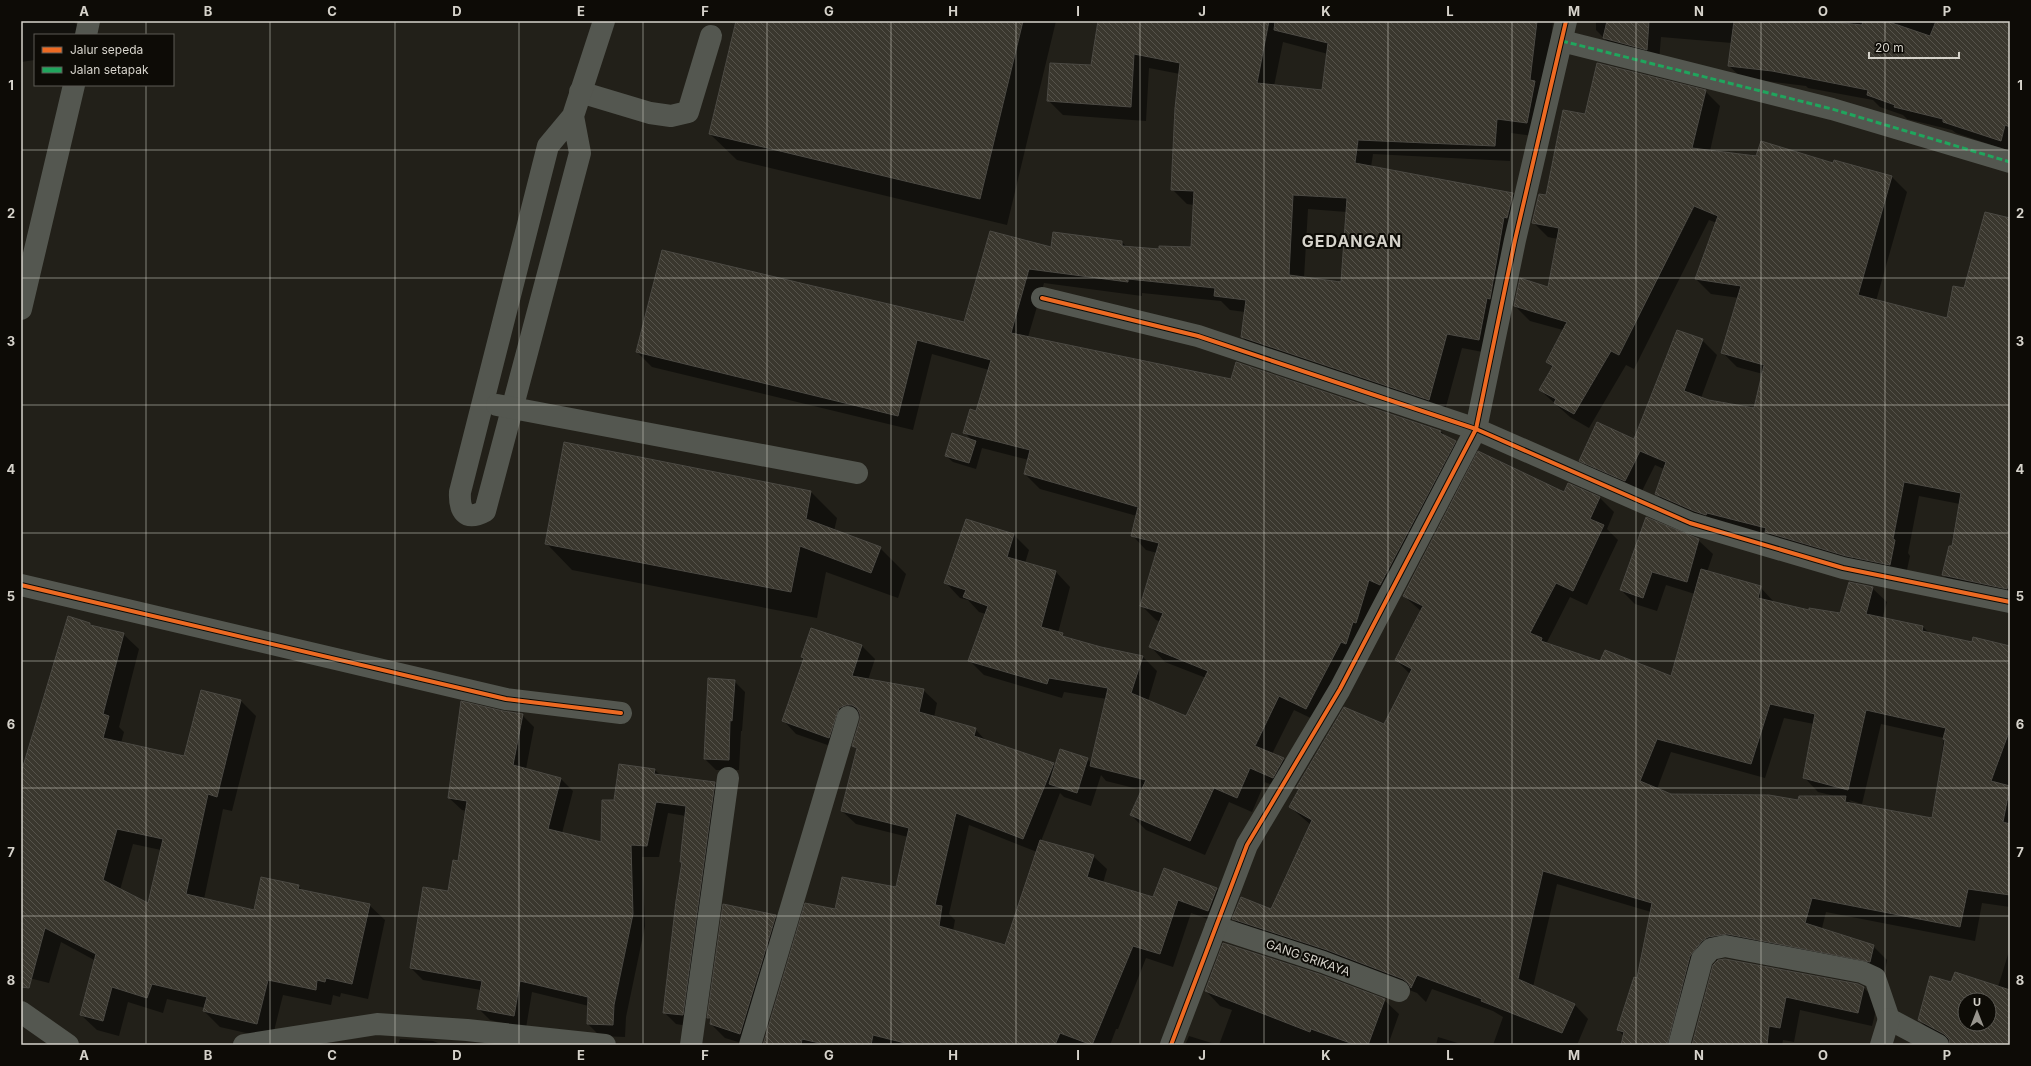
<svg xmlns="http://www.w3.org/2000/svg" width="2031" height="1066" font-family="Inter,sans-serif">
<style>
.shadow{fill:#0007;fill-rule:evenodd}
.building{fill:url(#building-back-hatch);stroke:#4b4943;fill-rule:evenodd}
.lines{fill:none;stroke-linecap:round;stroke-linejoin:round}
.minor{stroke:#545750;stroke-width:22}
.quiet{stroke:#20a55d;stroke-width:3;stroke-dasharray:6 3;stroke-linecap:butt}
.cycleway-casing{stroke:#0d0b06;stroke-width:6}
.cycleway{stroke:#ed6a23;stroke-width:4}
.grid{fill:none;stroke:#d6d3cb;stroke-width:1;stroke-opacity:0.55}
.labels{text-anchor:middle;stroke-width:4;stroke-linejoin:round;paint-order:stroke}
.street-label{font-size:12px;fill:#d6d3cb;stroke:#0d0b06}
.district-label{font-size:16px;font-weight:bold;letter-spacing:1px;fill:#d6d3cb;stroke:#0d0b06}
.neatline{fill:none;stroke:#d6d3cb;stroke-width:1.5}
.grid-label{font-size:13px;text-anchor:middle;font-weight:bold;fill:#d6d3cb}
</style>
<defs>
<pattern id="building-back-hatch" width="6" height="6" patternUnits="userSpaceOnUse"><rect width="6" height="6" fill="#3a372e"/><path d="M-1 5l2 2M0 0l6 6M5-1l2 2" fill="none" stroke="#56534b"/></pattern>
</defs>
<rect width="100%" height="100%" fill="#222019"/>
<g class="shadow">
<polygon points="21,21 73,21 78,26 80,35 35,35 35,60 21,62"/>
<polygon points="737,21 1056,21 1007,225 737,160 710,134"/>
<path d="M1099,21H1553L1545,92L1542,137L1511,133L1510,161L1373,154L1371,167L1513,194L1528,208L1493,354L1462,348L1444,414L1257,352L1242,337L1245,312L1230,310L1221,301L1142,293V296L1044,283L1028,337L1441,431L1447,438L1455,441L1470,456L1321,723L1294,710L1272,754L1284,759L1298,774L1288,792L1265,782L1252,812L1229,802L1205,855L1146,830L1131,815L1142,790L1106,781L1101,775L1091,806L1064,797L1060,793L1041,841L1093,856L1107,869L1103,883L1154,898L1164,869L1217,889L1230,902L1222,924L1191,913L1173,967L1146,958L1118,1029H1116L1110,1045H766L836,910L897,888L908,837L856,824L842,811L857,749L854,746L861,718L852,721L842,750L796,734L783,720L805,659L802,657L812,629L862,646L875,659L868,680L923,690L937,703L934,717L975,729L987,742L1053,764L1056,766L1087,759L1092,763L1107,699L1064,692L1062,698L984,675L970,661L986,614L979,612L968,600L960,598L946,583L967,520L1014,535L1029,550L1025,563L1056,572L1070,587L1058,633L1067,639L1101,648L1142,656L1157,671L1148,701L1187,718L1206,678L1165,662L1151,647L1161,622L1156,620L1142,606L1157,553L1146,550L1132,535L1137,516L1040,489L1025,474L1029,460L982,448L976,469L953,462L946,456L974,442L965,433L977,412L989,370L932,354L913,430L652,367L637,352L965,324L1052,249L1122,242L1127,247L1160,250L1192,248L1194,205L1187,204L1172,189L1180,74L1149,68L1146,121L1063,115L1048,100L1092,67ZM1283,42L1328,54L1323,91L1274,86ZM1308,209L1347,212L1342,283L1304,278ZM969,825L1037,852L1006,946L953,931L955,920L949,914Z"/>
<polygon points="1596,21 2010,21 2010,151 1956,133 1952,130 1907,119 1903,115 1880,107 1873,100 1808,88 1806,86 1742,78 1729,66 1732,43 1661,37 1659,61 1616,50 1596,30"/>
<polygon points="1705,91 1720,106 1710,151 1834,165 1835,161 1892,177 1907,192 1876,301 1948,319 1965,289 2010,219 2010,601 1958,590 1944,575 1952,547 1960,504 1919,496 1908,553 1910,556 1905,579 1671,508 1656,494 1664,469 1655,465 1640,495 1595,475 1580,460 1635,441 1702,340 1717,355 1701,398 1755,409 1763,374 1737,367 1722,352 1739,298 1711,294 1696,279 1717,223 1709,220 1634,369 1626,365 1589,428 1570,417 1540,390 1553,368 1547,362 1563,330 1530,321 1515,306 1549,288 1558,239 1548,237 1533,222 1586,115"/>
<path d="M1569,484L1600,498L1614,512L1607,529L1618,540L1587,605L1570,597L1546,644L1601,663L1671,677L1695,594L1666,585L1657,611L1635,604L1621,590L1698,540L1713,554L1707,572L1760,587L1774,602L1810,611L1841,615L1872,588L1887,602L1882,619L1923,627L1929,633L1972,643L2010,646V907L1982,903L1975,941L1826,912L1822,928L1873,946L1887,960L1884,976L1723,951L1704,970L1684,1045H1622L1624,1036L1618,1030L1638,979L1651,912L1557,884L1533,987L1574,1004L1588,1019L1577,1045H1493L1503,1017L1493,1011L1432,989L1426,1002L1417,993L1342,964L1248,933L1233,919L1272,911L1311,825L1290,807L1300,790L1297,788L1385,725L1411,675L1396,660L1422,612L1404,596L1565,493ZM1784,718L1814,724L1804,777L1818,792L1835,796L1799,801L1671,795L1657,789L1671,752L1765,778ZM1881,724L1944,738L1933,820L1853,804L1849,800L1862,804Z"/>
<polygon points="811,492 837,518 834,531 880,548 906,574 898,598 826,572 817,618 572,570 546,543"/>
<path d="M90,624L93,626L123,634L139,649L119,727L124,732L121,743L185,758L241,701L256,716L232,811L223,809L204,899L255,911L298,886L303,891L369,905L385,920L368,999L341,993L340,997L333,995L331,1005L283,995L272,1039L220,1027L204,1011L205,1008L167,999L163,1013L128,1002L119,1036L97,1030L81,1015L96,961L61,942L49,983L25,977L21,973V776ZM133,844L161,850L148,904L120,890Z"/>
<polygon points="734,681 745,692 742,731 741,731 739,770 716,770 705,759"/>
<polygon points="503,712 522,715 534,727 526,769 561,779 573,791 562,833 602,843 615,802 655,770 661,776 714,783 726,795 694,1027 676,1024 664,1012 683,863 681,861 686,816 668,813 659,857 642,857 645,926 626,1017 625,1037 600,1036 588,1024 589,1006 532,992 526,1028 490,1020 478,1008 481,990 423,980 411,968 448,892 459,862 467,811 462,810 449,798"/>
<polygon points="775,916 789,930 748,1045 725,1038 711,1024 712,1021 708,1018"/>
<path d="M2010,948V1045H1948L1938,1039L1919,1020L1952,983L1998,987ZM1965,1000H1989V1024H1965Z"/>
<polygon points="1714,966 1864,988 1878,1002 1872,1026 1800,1010 1794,1042 1783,1040 1782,1045 1692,1045"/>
<polygon points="1206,991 1384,1000 1399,1014 1388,1045 1219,1045 1232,1010 1220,1006"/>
<polygon points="1189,1036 1218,1045 1185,1045"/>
<polygon points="1438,1037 1464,1045 1436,1045"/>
<polygon points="400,1039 433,1041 443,1045 398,1045"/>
</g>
<g class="building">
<polygon points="736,21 1023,21 980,199 709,134"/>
<path d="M1098,21H1269L1257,83L1322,90L1328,43L1274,30L1275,21H1537L1530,80L1535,81L1527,123L1497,119L1495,146L1358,140L1355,163L1513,193L1507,218L1504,217L1490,299L1487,298L1479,340L1447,334L1429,400L1241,337L1246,300L1214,296L1215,288L1128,279V282L1029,269L1011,333L1231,379L1236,362L1441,431L1440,433L1456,441L1380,585L1369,580L1356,623L1353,622L1346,644L1341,642L1306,709L1279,696L1255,746L1284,758L1273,778L1250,768L1237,798L1214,788L1190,841L1130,815L1146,780L1090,766L1108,688L1049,678L1047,684L968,661L988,606L963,597L966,590L944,583L966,519L1014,534L1007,557L1056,571L1041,627L1063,633L1062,636L1101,647L1143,656L1131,693L1186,716L1208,671L1149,647L1163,613L1140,606L1159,543L1131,536L1138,507L1024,474L1030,450L963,433L970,409L976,411L991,360L917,340L898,416L636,352L662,250L964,322L990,231L1051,247L1053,232L1122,241V246L1159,249V246L1191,247L1194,191L1171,190L1175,108L1180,63L1134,54L1131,107L1047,101L1050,63L1091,65ZM1293,195L1347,198L1341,282L1289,275Z"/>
<polygon points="1607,21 1649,21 1647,50 1603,38"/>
<polygon points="1734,21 1822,21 1862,25 1863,21 1886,21 1930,36 1936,21 2010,21 2010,127 2005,125 2001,141 1943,122 1943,119 1894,107 1895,105 1867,95 1868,90 1772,71 1728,66"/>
<polygon points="1597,63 1706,90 1692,148 1756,156 1761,141 1833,163 1834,160 1892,176 1858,295 1947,318 1953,286 1964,288 1985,212 2010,218 2010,576 2007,589 1942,575 1949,546 1952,546 1961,493 1904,482 1893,539 1895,540 1890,565 1846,556 1765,532 1766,528 1707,513 1706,515 1694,511 1655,494 1666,462 1640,451 1625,481 1579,461 1597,422 1634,439 1677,330 1703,339 1684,391 1709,400 1754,408 1764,365 1721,353 1741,286 1695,279 1718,216 1694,206 1619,355 1611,351 1574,414 1554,403 1556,399 1539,390 1553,366 1546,362 1567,322 1514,306 1520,278 1548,287 1559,228 1532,223 1539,194 1546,195 1563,110 1585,114"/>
<polygon points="952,433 976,441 969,463 945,456"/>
<polygon points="564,442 811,491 806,519 881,547 871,573 800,546 791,592 545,544"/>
<path d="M1478,451L1564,492L1568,483L1600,497L1590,519L1604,525L1573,591L1556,583L1530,633L1542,638L1541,641L1600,661L1605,650L1671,676L1701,569L1761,586L1758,598L1809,610V608L1840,613L1849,582L1873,587L1866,614L1923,626L1922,631L1972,642L1973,637L2010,646V729L1991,781L2010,786L2003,822L2010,824V895L1968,889L1960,927L1812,898L1805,923L1874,945L1870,962L1727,934L1708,937L1702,941L1690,956L1667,1045H1621L1624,1032L1617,1030L1634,977L1637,978L1652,903L1543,871L1518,979L1575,1004L1562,1033L1481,1001L1482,999L1417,975L1411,988L1408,983L1403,979L1327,950L1232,919L1241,897L1271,909L1312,820L1289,807L1299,789L1296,788L1344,707L1384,724L1412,669L1395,660L1423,606L1403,596ZM1770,704L1815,714L1803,778L1848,790L1866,710L1946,728L1943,739L1945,740L1932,818L1845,802L1846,796H1799L1798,800L1769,795L1671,794L1640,781L1657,739L1751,764Z"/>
<polygon points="1646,517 1699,539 1687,582 1652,572 1643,598 1620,590"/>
<path d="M68,616L90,623V625L124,633L103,714L109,716L103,738L184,756L201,690L241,700L217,797L208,794L186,894L254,910L261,877L299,885L298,889L370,904L352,984L326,978L325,982L317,980L316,990L268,980L257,1024L203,1011L207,997L152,984L147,998L112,987L103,1021L80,1015L96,954L45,928L29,988L21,987V773ZM117,829L163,839L148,903L103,880Z"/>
<polygon points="811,628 862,645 852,676 924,689 919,712 976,728 974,736 1054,763 1023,839 956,813 935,905 942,906 939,926 1005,945 1040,840 1094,855 1087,877 1153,897 1164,868 1217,888 1208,911 1178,900 1160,954 1133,946 1092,1045 1060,1033 1055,1045 913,1045 873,1035 871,1045 828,1045 802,1039 801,1045 763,1045 805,903 835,909 842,877 896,887 909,828 841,811 857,748 852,746 860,720 860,714 857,708 852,705 846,705 839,708 829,738 782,721 804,658 801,657"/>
<polygon points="708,678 735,680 732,721 730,720 729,760 704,759"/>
<polygon points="461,701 503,711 523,714 513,765 561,778 548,829 601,842 602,800 614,800 619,764 655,769 654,774 715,782 683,1015 663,1013 676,901 682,862 680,862 686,806 656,802 647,846 631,845 633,914 614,1005 613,1025 587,1024 588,997 520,981 514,1016 477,1009 482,981 410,968 423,887 448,891 453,860 458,861 467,801 448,798"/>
<polygon points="1060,749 1088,758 1077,793 1049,784"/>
<polygon points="723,904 776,915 740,1034 710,1024 711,1018 707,1018"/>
<polygon points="1223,943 1319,974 1385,999 1368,1045 1356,1045 1311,1029 1310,1032 1205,991"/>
<polygon points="1725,959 1858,984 1864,987 1858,1013 1786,997 1780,1028 1769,1026 1767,1045 1692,1045 1713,965 1718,960"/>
<path d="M1955,972L2010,990V1045H1950L1949,1039L1944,1034L1918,1020L1930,976L1951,982ZM1965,1000H1989V1024H1965Z"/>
</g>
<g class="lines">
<g class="minor">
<polyline points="86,35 89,21"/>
<polyline points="1562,41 1832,109 2010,162"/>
<polyline points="580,92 650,113 671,116 688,112 711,36"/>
<path d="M573,116L580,153L485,511C465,522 459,510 460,492L548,146L573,116L604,21"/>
<polyline points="1042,298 1198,336 1476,429 1690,523 1843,568 2010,602"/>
<polyline points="21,309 74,85"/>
<polyline points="497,405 857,473"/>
<polyline points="21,585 506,699 621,713"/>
<polyline points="1216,927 1323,962 1399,991"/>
<polyline points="21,1012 68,1045"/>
<polyline points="244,1045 377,1024 467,1030 605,1045"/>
<polyline points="691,1045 728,778"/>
<polyline points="750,1045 848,717"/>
<polyline points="1171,1045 1247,845 1340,689 1476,429 1515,240 1566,21"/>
<polyline points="1679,1045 1702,959 1711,949 1725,946 1862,972 1875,978 1889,1019 1938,1045"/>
<polyline points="1881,1045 1889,1019"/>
</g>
<polyline class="quiet" points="1562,41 1832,109 2010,162"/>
<g class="cycleway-casing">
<g id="cycleway">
<polyline points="1042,298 1198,336 1476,429 1690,523 1843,568 2010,602"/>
<polyline points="21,585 506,699 621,713"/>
<polyline points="1171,1045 1247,845 1340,689 1476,429 1515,240 1566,21"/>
</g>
</g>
<use href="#cycleway" class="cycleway"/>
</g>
<path class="grid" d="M146,21V35M270,21V1045M395,21V1045M519,21V1045M643,21V1045M767,21V1045M891,21V1045M1016,21V1045M1140,21V1045M1264,21V1045M1388,21V1045M1512,21V1045M1636,21V1045M1761,21V1045M1885,21V1045M146,85V1045M21,150H2010M21,278H2010M21,405H2010M21,533H2010M21,661H2010M21,788H2010M21,916H2010"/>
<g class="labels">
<g class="street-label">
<text transform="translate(1308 958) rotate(19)" y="4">GANG SRIKAYA</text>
</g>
<g class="district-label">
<text x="1352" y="247">GEDANGAN</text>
</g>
</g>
<rect width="2031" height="1066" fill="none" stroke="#0d0b06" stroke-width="44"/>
<rect x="34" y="34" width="140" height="52" fill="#0d0b06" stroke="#5d5b55"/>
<rect x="42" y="47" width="20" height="6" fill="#ed6a23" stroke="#5d5b55"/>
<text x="70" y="54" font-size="12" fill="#d6d3cb">Jalur sepeda</text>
<rect x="42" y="67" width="20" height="6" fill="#20a55d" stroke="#5d5b55"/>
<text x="70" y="74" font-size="12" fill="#d6d3cb">Jalan setapak</text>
<g transform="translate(1977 1012)"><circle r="19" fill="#0d0b06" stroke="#5d5b55"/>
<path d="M0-3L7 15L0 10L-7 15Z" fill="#97948d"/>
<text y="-6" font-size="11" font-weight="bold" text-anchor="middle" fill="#d6d3cb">U</text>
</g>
<path d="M1869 52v6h90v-6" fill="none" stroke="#d6d3cb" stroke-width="2"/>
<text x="1875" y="52" font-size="12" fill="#d6d3cb" stroke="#0d0b06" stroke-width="3" paint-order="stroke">20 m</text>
<rect x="22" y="22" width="1987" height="1022" class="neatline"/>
<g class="grid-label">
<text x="84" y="16">A</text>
<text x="208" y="16">B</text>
<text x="332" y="16">C</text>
<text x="457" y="16">D</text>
<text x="581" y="16">E</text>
<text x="705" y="16">F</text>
<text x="829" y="16">G</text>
<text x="953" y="16">H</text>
<text x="1078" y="16">I</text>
<text x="1202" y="16">J</text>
<text x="1326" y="16">K</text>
<text x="1450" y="16">L</text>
<text x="1574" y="16">M</text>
<text x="1699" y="16">N</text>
<text x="1823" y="16">O</text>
<text x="1947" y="16">P</text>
<text x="11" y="90">1</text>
<text x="2020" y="90">1</text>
<text x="11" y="218">2</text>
<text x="2020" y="218">2</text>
<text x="11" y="346">3</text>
<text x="2020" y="346">3</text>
<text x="11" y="474">4</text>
<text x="2020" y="474">4</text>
<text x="11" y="601">5</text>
<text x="2020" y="601">5</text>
<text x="11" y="729">6</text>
<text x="2020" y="729">6</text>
<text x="11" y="857">7</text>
<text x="2020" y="857">7</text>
<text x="11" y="985">8</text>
<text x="2020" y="985">8</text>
<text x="84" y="1060">A</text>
<text x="208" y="1060">B</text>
<text x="332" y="1060">C</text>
<text x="457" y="1060">D</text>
<text x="581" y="1060">E</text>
<text x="705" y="1060">F</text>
<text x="829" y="1060">G</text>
<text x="953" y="1060">H</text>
<text x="1078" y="1060">I</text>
<text x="1202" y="1060">J</text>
<text x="1326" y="1060">K</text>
<text x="1450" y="1060">L</text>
<text x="1574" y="1060">M</text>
<text x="1699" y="1060">N</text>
<text x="1823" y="1060">O</text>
<text x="1947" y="1060">P</text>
</g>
</svg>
